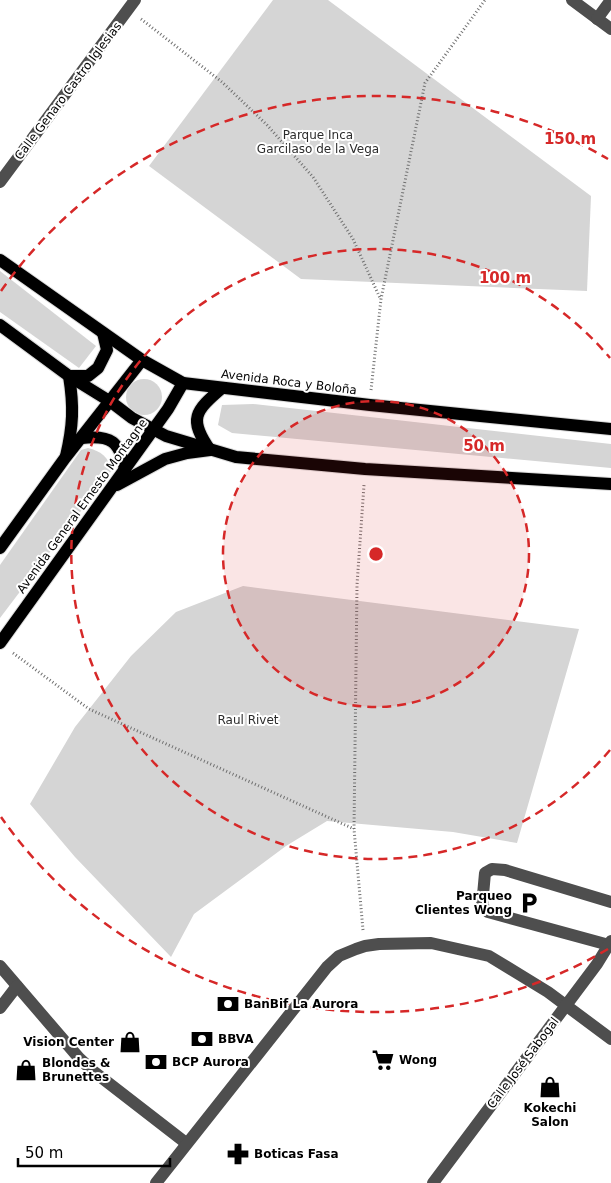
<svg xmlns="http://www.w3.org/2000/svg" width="611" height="1183" font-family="'DejaVu Sans',sans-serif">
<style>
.green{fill:#d5d5d5}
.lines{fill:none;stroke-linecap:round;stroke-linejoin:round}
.major-casing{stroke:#dbdbdb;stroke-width:14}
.path{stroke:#707070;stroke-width:3;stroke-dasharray:1 2.5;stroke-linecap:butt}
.minor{stroke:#4e4e4e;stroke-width:12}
.major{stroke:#000;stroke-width:12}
.ring{fill:none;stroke:#d62828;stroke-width:2.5;stroke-dasharray:9 6}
.labels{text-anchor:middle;stroke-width:4;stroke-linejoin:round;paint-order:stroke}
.street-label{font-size:12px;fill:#000;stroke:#fff}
.park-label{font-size:12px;fill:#2c2c2c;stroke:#fff}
.poi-label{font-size:12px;font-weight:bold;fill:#000;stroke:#fff;text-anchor:start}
.centre{fill:#d62828;stroke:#fff;stroke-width:2.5}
.ring-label{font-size:15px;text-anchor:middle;font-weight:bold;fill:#d62828;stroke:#fff;stroke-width:4;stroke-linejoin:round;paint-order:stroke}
</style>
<rect width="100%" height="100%" fill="#fff"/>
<g class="green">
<polygon points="273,0 328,0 591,196 587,291 301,279 149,166"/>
<polygon points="0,271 96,346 79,368 0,312"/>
<circle cx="144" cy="397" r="18"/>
<polygon points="253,404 611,444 611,468 232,433 218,425 222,405"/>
<path d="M88,448C101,451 108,457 112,470L0,618V565L81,450Z"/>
<polygon points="243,586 579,629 517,843 453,832 327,821 286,846 194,914 171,957 75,857 30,804 75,727 131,656 176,612"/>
</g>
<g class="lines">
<g class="major-casing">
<g id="major">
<polyline points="0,260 142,360 183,383 370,405 611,429"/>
<polyline points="0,325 69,376 111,402 132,418 166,436 236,457 365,469 611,484"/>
<path d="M82,438C111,435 120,441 125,470"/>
<path d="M66,456C73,426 74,407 69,376H88L98,368L107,350L103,333"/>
<path d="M117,485L165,459L187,453L210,450C188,419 195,411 222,388"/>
<polyline points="0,548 65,458 142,360"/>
<polyline points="0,643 168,409 183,383"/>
</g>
</g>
<g class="path">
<polyline points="141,19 222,82 267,125 313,177 353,239 380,298"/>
<polyline points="371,390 381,299 425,83 485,0"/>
<polyline points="13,653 89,709 354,829"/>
<polyline points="363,930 354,829 357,585 364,485"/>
</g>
<g class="minor">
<polyline points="572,0 611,29"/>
<polyline points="597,19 611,0"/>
<polyline points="0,182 135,0"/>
<polyline points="609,945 488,912 482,906 485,873 492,869 505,870 611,902"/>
<polyline points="0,966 79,1058 93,1071 186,1143"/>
<polyline points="0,1008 17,986"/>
<polyline points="156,1183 327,967 339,956 356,949 365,946 379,944 431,943 489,956 548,992 611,1039"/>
<polyline points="433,1183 597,964 611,941"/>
</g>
<use href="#major" class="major"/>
</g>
<circle cx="376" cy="554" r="153" fill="#d62828" fill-opacity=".12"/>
<g class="ring">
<circle cx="376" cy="554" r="153"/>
<path d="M610 750A305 305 0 1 1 610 358"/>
<path d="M608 949A458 458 0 0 1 1 817M1 291A458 458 0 0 1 608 159"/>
</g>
<defs>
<g id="parking-bare" transform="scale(1.725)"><path d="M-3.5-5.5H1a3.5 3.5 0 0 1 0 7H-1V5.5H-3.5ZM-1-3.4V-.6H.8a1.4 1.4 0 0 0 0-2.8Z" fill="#000" stroke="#fff" stroke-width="2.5" paint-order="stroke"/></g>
<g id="bank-bare" transform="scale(1.725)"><path d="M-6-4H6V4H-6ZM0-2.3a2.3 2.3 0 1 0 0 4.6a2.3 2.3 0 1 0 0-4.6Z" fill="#000" stroke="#fff" stroke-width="2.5" paint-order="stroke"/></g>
<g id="shop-bare" transform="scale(1.725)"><path d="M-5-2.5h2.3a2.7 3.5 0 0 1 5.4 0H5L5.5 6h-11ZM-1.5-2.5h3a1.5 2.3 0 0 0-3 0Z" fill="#000" stroke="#fff" stroke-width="2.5" paint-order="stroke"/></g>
<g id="supermarket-bare" transform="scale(1.725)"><path d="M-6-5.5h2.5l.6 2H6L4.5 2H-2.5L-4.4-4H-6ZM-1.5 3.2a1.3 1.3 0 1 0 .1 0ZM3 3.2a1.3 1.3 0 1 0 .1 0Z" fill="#000" stroke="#fff" stroke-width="2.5" paint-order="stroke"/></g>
<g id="pharmacy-bare" transform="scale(1.725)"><path d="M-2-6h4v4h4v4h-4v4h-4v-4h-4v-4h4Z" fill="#000" stroke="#fff" stroke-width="2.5" paint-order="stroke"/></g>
</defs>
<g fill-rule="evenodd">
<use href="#parking-bare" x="529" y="903"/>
<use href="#bank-bare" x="228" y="1004"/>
<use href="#bank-bare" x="202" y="1039"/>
<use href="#shop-bare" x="130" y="1042"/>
<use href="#supermarket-bare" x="383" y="1060"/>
<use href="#bank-bare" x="156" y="1062"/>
<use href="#shop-bare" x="26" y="1070"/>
<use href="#shop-bare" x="550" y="1087"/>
<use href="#pharmacy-bare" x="238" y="1154"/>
</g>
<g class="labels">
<g class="street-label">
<text transform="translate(68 91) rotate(-53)" y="4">Calle Genaro Castro Iglesias</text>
<text transform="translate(289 382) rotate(7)" y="4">Avenida Roca y Boloña</text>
<text transform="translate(82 506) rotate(-54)" y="4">Avenida General Ernesto Montagne</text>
<text transform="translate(523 1063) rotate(-53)" y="4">Calle José Sabogal</text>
</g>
<g class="park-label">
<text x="318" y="139">Parque Inca<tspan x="318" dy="14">Garcilaso de la Vega</tspan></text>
<text x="248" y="724">Raul Rivet</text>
</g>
<g class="poi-label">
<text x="512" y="900" text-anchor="end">Parqueo<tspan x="512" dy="14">Clientes Wong</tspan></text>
<text x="244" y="1008">BanBif La Aurora</text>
<text x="218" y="1043">BBVA</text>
<text x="114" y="1046" text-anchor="end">Vision Center</text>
<text x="399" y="1064">Wong</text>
<text x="172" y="1066">BCP Aurora</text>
<text x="42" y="1067">Blondes &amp;<tspan x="42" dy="14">Brunettes</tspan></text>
<text x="550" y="1112" text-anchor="middle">Kokechi<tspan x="550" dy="14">Salon</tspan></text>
<text x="254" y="1158">Boticas Fasa</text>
</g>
</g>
<circle cx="376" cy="554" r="8" class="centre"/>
<g class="ring-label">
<text x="570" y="144">150 m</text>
<text x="505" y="283">100 m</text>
<text x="484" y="451">50 m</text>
</g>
<path d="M18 1158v8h152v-8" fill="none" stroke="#000000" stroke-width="2.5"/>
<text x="25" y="1158" font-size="15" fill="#000000" stroke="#ffffff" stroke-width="4" paint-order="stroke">50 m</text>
</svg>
